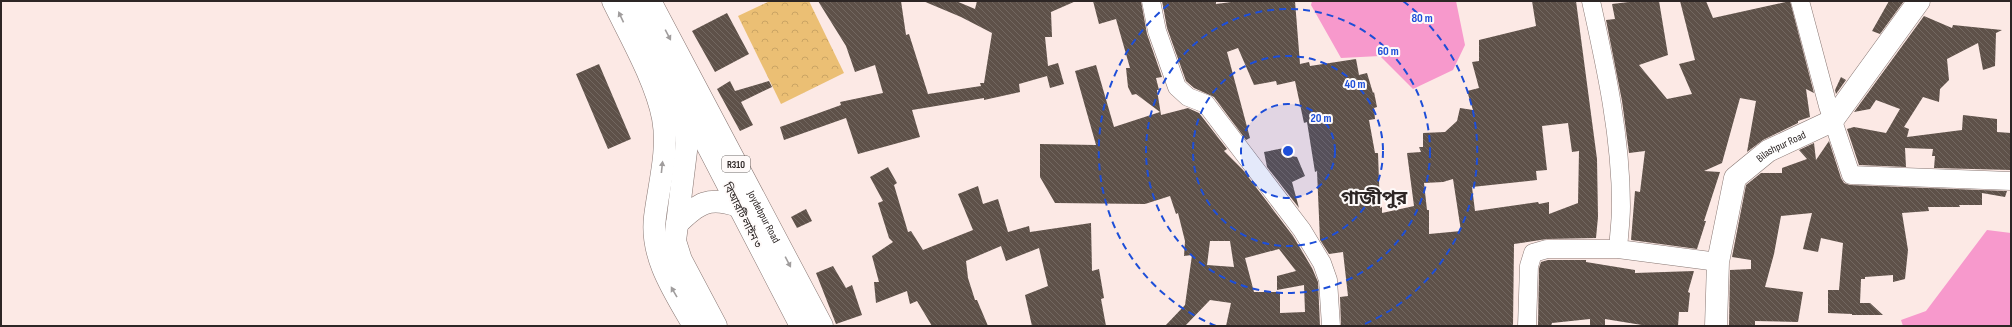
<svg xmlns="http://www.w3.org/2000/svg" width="2012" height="327" viewBox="0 0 2012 327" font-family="'Sofia Sans Condensed','Noto Sans Bengali',sans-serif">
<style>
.forest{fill:url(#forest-crowns)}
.water{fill:#f799cc}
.building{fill:url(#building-back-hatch);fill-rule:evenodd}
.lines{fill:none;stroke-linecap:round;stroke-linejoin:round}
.minor-casing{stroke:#887773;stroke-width:19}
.major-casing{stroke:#887773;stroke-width:23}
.minor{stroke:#fff;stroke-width:18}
.major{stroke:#fff;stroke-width:22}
.oneway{fill:#a09d9d}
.ring{fill:none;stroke:#1d4ed8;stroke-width:2;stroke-dasharray:7 5}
.labels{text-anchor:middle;stroke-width:4;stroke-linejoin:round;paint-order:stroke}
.shield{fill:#fefaf9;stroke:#6c6665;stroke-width:1}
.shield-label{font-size:10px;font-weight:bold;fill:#2d2625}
.street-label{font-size:11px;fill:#2d2625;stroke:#fefaf9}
.town-label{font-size:19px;font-weight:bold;fill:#2d2625;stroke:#fefaf9}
.centre{fill:#1d4ed8;stroke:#fefaf9;stroke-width:2}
.ring-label{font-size:12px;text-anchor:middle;font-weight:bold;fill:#1d4ed8;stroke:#fefaf9;stroke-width:4;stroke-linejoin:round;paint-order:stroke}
</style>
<defs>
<pattern id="forest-crowns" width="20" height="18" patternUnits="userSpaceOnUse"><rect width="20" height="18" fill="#ebbf74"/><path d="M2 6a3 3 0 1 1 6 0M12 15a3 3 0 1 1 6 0" fill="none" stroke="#caa464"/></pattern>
<pattern id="building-back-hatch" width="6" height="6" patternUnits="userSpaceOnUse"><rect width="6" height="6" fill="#5e5149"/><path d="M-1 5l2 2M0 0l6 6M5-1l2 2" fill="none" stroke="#726760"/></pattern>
</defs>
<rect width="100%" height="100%" fill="#fce9e5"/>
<path class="forest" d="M770,1H809L844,73L781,104L738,16Z"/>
<path class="water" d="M1312,1H1456L1465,45L1453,70L1413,89L1380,56L1341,58L1311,5Z
M1987,230L2011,233V326H1903L1901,320L1926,311Z"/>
<path class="building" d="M818,1H901L906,35L909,34L928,94L981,86L980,83H984L992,33L961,17L923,1H956L975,9L977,1H1076L1051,12L1052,37H1045L1048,66L1058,63L1064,84L1050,88L1047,76L1019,84L1020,92L984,100V98L912,110L920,137L858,154L846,118L784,140L780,127L841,105L840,102L883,93L875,65L855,72L846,46Z
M1093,1H1141L1147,34L1162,77L1156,78L1159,90H1157L1161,115L1188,108L1199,113L1227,149L1224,151L1243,170L1293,236L1312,268L1318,282L1320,326H1226L1231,303L1210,300L1185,326H1165L1185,305L1192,255L1184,256L1185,241L1178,213L1176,214L1170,196L1145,204L1055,203L1040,177V144L1096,145L1075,71L1096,65L1114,127L1160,112L1136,94L1132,95L1128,87L1126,68H1130L1116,19L1099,24ZM1210,241H1230L1234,267L1207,265ZM1279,249L1296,271L1277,276V290L1304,285L1305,312L1280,313V292H1254L1245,258Z
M1162,1H1216V4L1239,1H1295L1300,64L1309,62L1310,66L1356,59L1359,75L1367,73L1373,93L1374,92L1377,107L1374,108L1375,119L1369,120L1375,153H1378L1380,208L1382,207V213L1414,206L1407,153L1421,152L1419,147H1423V133L1445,132L1457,121L1460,108L1473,110L1467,91L1479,88L1472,62L1479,61V40L1536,26L1532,1H1576L1597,159L1598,217L1596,238L1547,239L1514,244L1513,325L1341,326L1340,297L1348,296L1343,252L1329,254L1320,240L1317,171L1315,172L1307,122L1304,123L1295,81L1277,85L1276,81L1254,85L1238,48L1227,52L1250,138L1246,140L1214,97L1194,88L1186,81L1167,28ZM1568,123L1572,152L1579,151L1578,203L1549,214V202L1539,204L1538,202L1475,211L1472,187L1537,180L1536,171L1547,170L1542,126ZM1453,179L1461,231L1429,234V210H1427L1424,183L1443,182Z
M1637,1H1659L1668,55L1639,65L1667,99L1692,94L1679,64L1695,60L1680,1H1706L1713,18L1790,1L1814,93L1806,89L1810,117L1798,121V123L1763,140L1747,152L1756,101L1740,98L1722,163L1704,171L1720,172L1704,221H1706L1697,249L1631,240L1635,191L1640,192L1645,151L1629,153L1622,101L1606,20L1615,19L1612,4Z
M1889,1H1904L1880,34L1872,31Z
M727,13L749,54L715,72L692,31Z
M1924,16L1952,28L1953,25L2002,30L1996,33L1995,66L1983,70L1978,43L1947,59L1949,80L1940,89L1939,102L1923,97L1904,127L1909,129L1907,137L1962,130L1963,115L1997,119V132L2011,133V170L1934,168L1935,156H1932L1933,149L1905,148L1906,167L1859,165L1847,129L1854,127L1886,133L1900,109L1876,100L1870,109L1854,112Z
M599,64L631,139L608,149L576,74Z
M1841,77L1846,80L1836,94L1835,90Z
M730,81L735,91L769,81L772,87L741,102L753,125L740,131L717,89Z
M1829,141L1841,178L1844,183L1850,185L2007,191L2005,197L1982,193V205H1959L1960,207H1928L1929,211L1902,213L1908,250L1905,279L1893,282V275L1865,277V279H1861L1860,303H1870L1883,315H1852V314L1828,313V290H1839L1843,243L1821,238L1818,252L1803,249L1812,213L1781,216L1774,254L1765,287L1803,292L1798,322L1755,321V326H1729L1730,270L1751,269V260L1732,257L1746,185L1761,173H1782V168L1807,159L1799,150L1814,143L1816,160Z
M1284,148L1285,155L1297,157L1305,176L1292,182L1299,208L1267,167L1264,152Z
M888,167L897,183L894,185L908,232L911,231L923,250L973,230L958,194L978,186L983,204L998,199L1008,232L1029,226L1030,232L1091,223L1092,271L1099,269L1104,298L1101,299L1106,326H1032L1025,295L1048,286L1039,248L1006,261L1001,246L966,261L968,278L975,300H977L988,326H932L917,301L910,304L907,291L876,303L874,282H879L872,256L893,242L889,238L878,203L883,201L870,177Z
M806,209L812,221L797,228L791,217Z
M1548,260H1586V262L1635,270V273L1694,271L1688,292L1690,293L1688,312H1679L1678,326H1648L1605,319V326H1590V319L1552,323L1551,326H1538L1539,268L1541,262Z
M833,266L846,288L852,285L862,315L836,324L816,273Z"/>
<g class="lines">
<defs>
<path id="minor" d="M1151,1L1157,31L1177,87L1188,97L1206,104L1302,230L1322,263L1328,280L1331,326
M1591,1C1606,68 1621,137 1621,206C1621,220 1619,235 1618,249
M1800,1L1828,106L1851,175L2011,181
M1527,326L1529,266L1533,253L1547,249H1618L1718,262"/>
<g id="major">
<path d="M613,1C630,36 656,81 663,118C669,151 659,184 655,217C650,257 675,293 694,326"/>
<path d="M629,1L682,107L702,135L801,326"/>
<path id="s1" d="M650,1L822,326"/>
<path d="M683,110L687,143L675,241L681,260L716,326"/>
<path d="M677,224C698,203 709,196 738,206"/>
<path id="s2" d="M1716,326L1718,262L1735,178L1768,151L1832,121L1919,1"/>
</g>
</defs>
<use href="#minor" class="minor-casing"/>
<use href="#major" class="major-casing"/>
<use href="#minor" class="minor"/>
<use href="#major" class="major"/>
</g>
<defs><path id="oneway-solid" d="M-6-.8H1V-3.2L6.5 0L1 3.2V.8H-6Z"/></defs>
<g class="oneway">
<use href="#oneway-solid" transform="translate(621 17) rotate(-115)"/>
<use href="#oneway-solid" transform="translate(668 35) rotate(62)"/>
<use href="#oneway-solid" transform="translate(662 167) rotate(-84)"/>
<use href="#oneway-solid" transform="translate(788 262) rotate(62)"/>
<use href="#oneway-solid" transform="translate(674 292) rotate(-120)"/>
</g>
<circle cx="1288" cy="151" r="47" fill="#1d4ed8" fill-opacity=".12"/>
<g class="ring">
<circle cx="1288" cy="151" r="47"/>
<circle cx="1288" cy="151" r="95"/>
<circle cx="1288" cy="151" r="142"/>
<path d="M1216 326A189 189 0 0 1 1173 1M1403 1A189 189 0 0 1 1360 326"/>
</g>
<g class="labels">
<rect class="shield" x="722" y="156" width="28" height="16" rx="3"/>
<g class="shield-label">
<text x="736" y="168">R310</text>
</g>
<g class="street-label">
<text dy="4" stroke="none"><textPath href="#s2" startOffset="206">Bilashpur Road</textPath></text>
<text transform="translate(743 215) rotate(63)" y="4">বিআরটি লাইন ৩</text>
<text dy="4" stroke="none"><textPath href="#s1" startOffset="244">Joydebpur Road</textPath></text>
</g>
<g class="town-label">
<text x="1374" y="204">গাজীপুর</text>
</g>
</g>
<circle cx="1288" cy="151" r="6" class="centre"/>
<g class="ring-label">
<text x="1422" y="22">80 m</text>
<text x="1388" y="55">60 m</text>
<text x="1355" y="88">40 m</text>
<text x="1321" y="122">20 m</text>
</g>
<rect width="2012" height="327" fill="none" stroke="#2d2625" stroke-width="4"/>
</svg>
